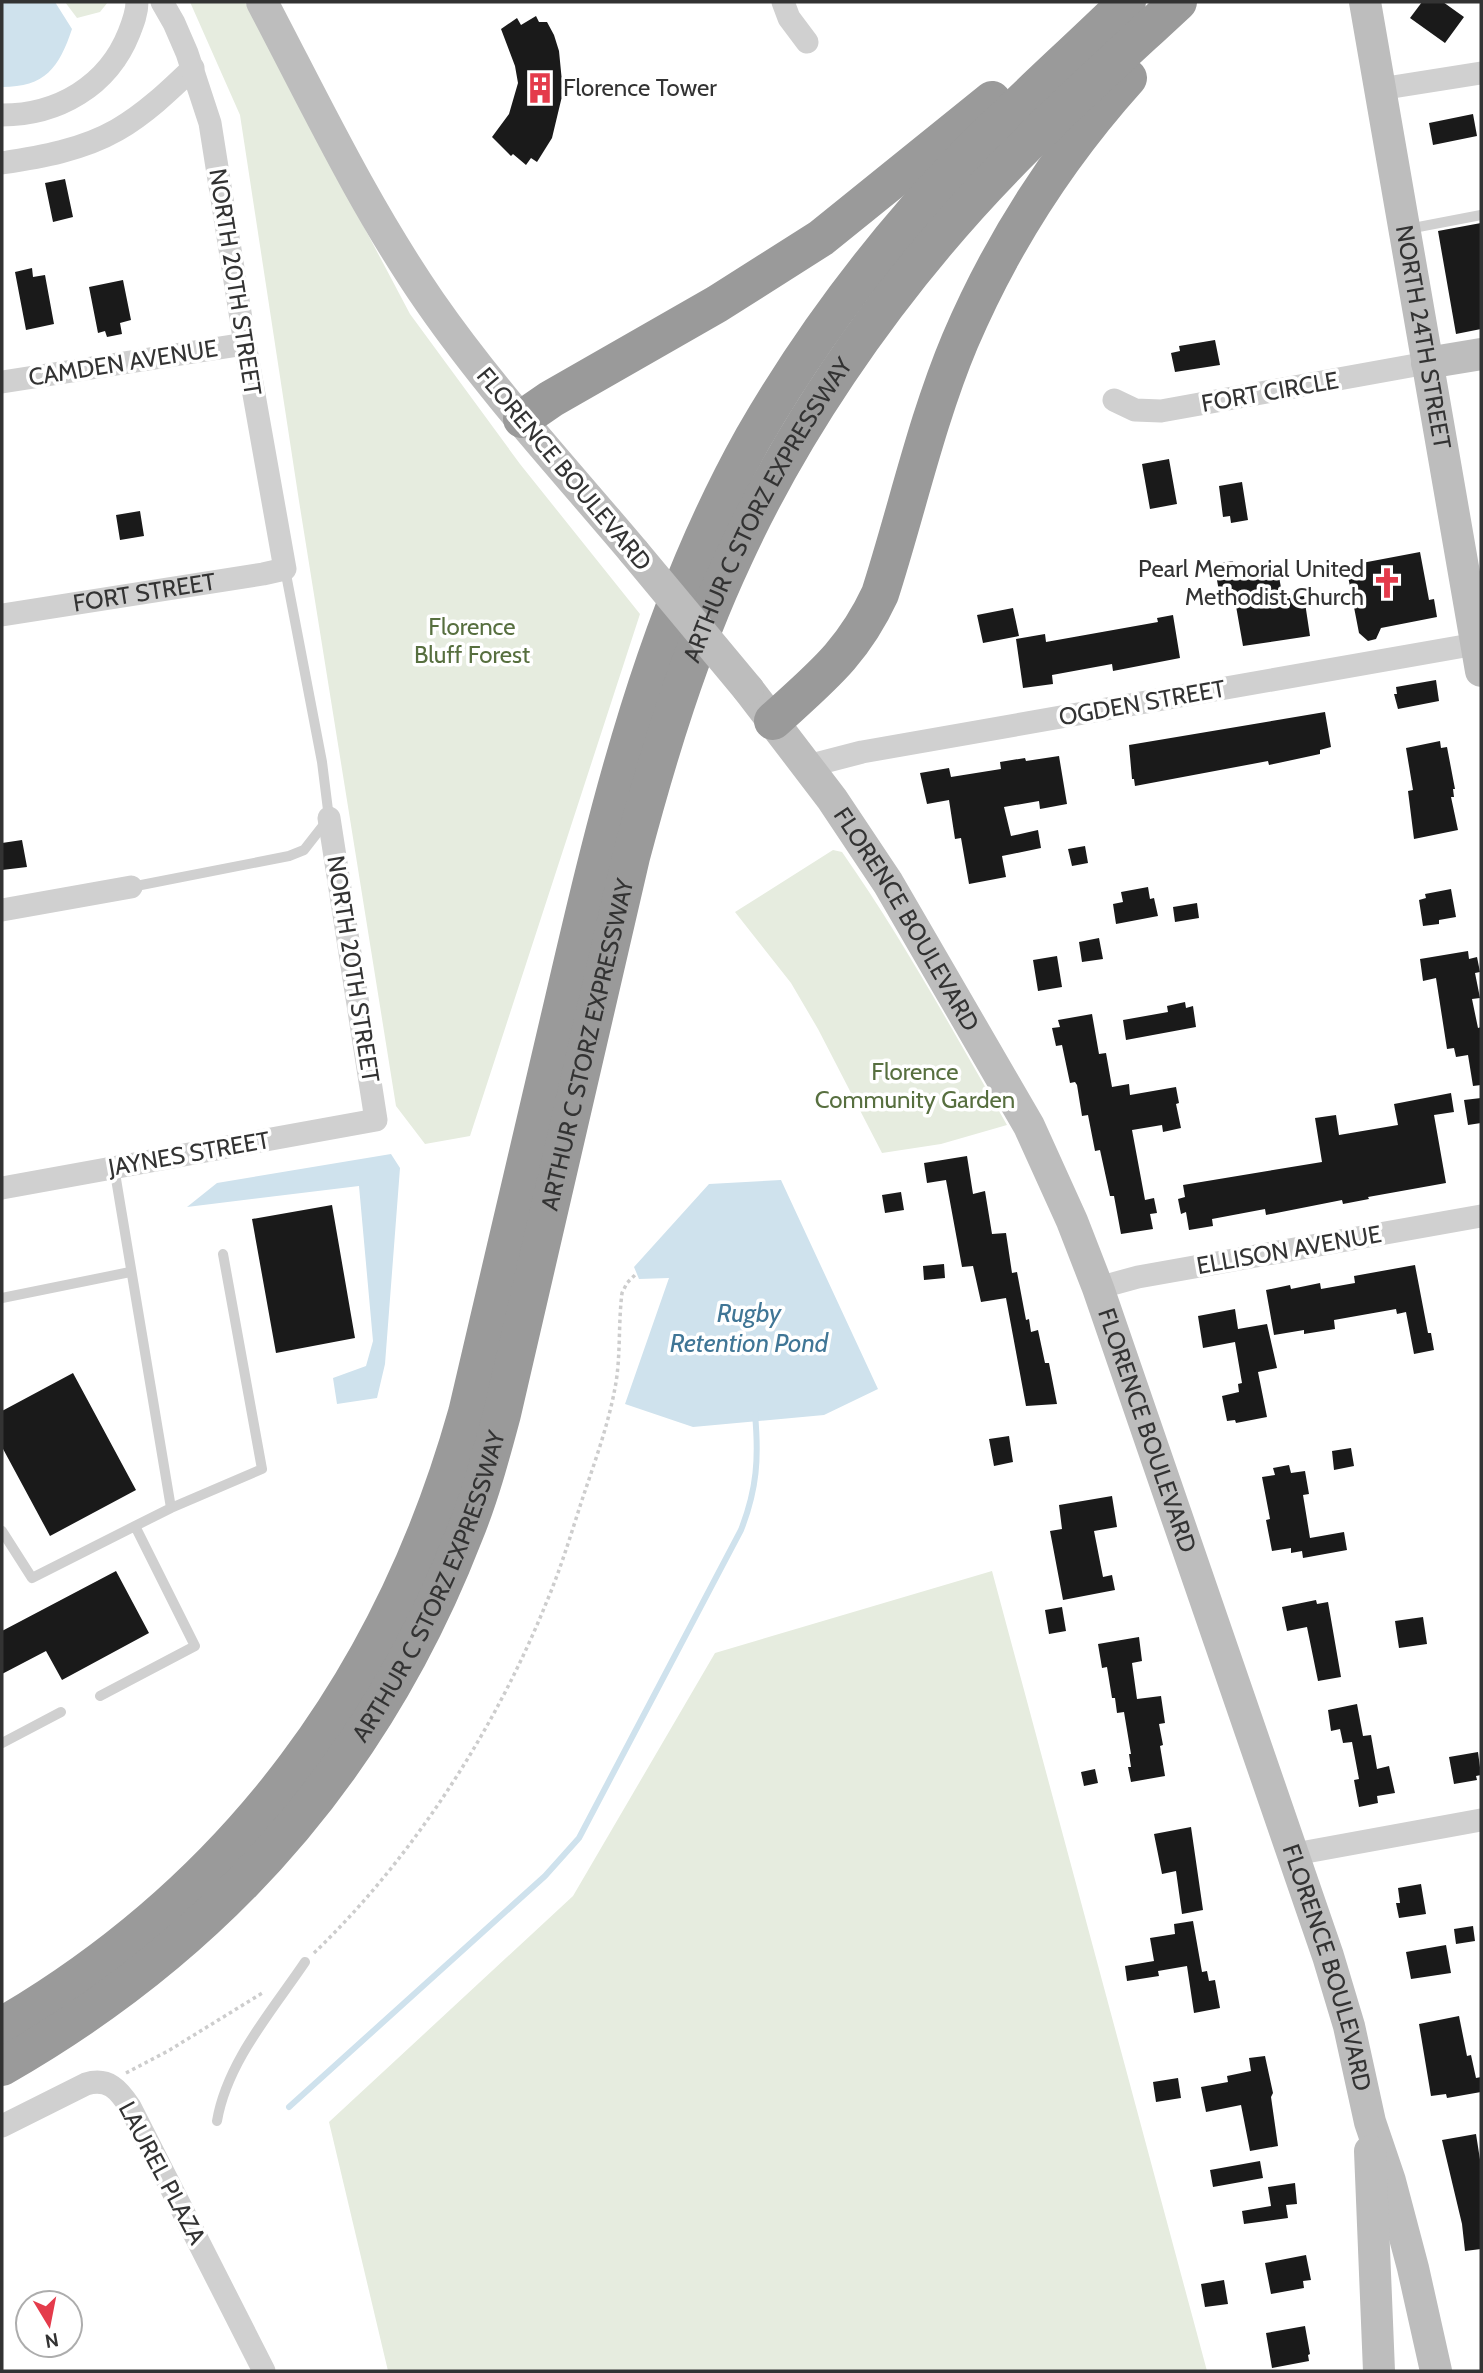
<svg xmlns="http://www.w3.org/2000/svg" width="1483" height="2373" viewBox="0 0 1483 2373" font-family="Cabin,sans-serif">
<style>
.green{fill:#e6ecdf}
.water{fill:#cfe2ed}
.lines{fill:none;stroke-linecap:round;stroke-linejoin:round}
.stream{stroke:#cfe2ed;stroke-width:6}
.building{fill:#1a1a1a}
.path{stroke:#cdcdcd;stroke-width:3.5;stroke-dasharray:3.5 3.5;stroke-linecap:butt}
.lane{stroke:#d0d0d0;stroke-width:10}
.street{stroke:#d0d0d0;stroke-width:23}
.secondary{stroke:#bdbdbd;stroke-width:32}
.highway{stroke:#9a9a9a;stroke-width:38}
.secondary-bridge{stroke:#bdbdbd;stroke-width:32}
.labels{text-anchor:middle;stroke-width:7;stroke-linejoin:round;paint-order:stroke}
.poi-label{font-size:24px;fill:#333;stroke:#fff;text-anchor:start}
.street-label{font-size:24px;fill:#333;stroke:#fff}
.park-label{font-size:24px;fill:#576f3f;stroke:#fff}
.water-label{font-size:26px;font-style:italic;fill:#407696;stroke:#fff}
</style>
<rect width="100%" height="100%" fill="#fff"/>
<path class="green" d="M65,2H108L100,12L77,18Z
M190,2H245L410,314L520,464L640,614L470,1136L425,1144L396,1106L299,501L240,115Z
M833,850L842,852C903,939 954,1033 1007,1125L941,1144L882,1153L818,1029L791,983L735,912Z
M992,1571L1207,2371H388L329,2122L573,1896L715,1653Z"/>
<path class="water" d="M2,2H55L72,29C59,68 45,87 2,87Z
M391,1154L400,1168L385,1364L377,1398L337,1404L333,1378L366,1366L373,1341L359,1186L187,1207L217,1183Z
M781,1180L878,1389L824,1415L693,1427L625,1404L669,1278L639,1279L634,1267L709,1184Z"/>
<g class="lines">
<path class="stream" d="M289,2107L545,1876L579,1838L741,1530C757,1489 759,1458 755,1414"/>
</g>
<path class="building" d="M1422,2H1443L1464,17L1445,43L1410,18Z
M536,16L539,22H547L554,35L559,51L563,92L552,138L537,162L531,158L526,165L513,154L511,156L492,137L509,114L518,83L515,66L501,29L517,18L521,25Z
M1473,114L1477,136L1433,145L1429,123Z
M65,179L73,217L53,222L45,183Z
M1481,223V329L1456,334L1438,231Z
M32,268L33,277L45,275L54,324L26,330L15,272Z
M123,280L131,320L120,323L122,334L107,337L105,331L98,333L89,287Z
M1215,340L1220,365L1175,372L1171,353L1180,351L1179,346Z
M1169,459L1177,504L1150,509L1142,464Z
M1242,482L1248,520L1231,523L1230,516L1223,517L1219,486Z
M140,511L144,536L120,540L116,515Z
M1420,552L1429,600L1434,599L1437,617L1381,628L1376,639L1368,641L1359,633L1346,566Z
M1233,561L1236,578L1278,571L1283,599L1304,596L1310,636L1243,646L1233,589L1219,591L1214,564Z
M1013,608L1019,636L983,643L977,615Z
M1173,615L1180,658L1113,671L1112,664L1052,675L1053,684L1023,688L1016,639L1045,634L1046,642L1158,622L1157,618Z
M1436,680L1439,701L1398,709L1394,694H1397L1396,687Z
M1325,712L1331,747L1320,750V754L1269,765L1268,761L1135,786L1134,779H1132L1129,745Z
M1440,741L1441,748L1447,747L1455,789H1453L1454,797H1451L1458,830L1414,839L1408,791L1413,790L1406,748Z
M1059,756L1067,804L1040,809L1039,801L1004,807L1011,836L1038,830L1041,848L1002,856L1006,877L969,884L961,838L955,839L949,800L927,804L920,773L949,768L951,777L1001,769L1000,762L1025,758L1026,761Z
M22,840L27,867L2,870V843Z
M1085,846L1088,863L1072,866L1068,849Z
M1148,887L1150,899L1154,898L1158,916L1116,924L1113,904L1123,902L1121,892Z
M1451,889L1456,917L1439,920V924L1423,926L1419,900L1426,898L1425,894Z
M1197,903L1199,918L1175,922L1173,907Z
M1099,938L1103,959L1082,962L1079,942Z
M1468,951L1469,959L1477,957L1480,972L1475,973L1480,998L1472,999L1478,1028L1481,1027V1085L1473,1086L1468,1055L1456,1057L1454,1048L1447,1049L1436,978L1423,981L1420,959Z
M1057,956L1062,987L1038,991L1033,960Z
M1185,1002L1186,1008L1193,1006L1196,1027L1126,1040L1123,1020L1168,1012L1167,1006Z
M1092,1014L1099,1054L1106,1053L1112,1087L1129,1084L1130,1095L1176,1087L1179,1103L1176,1104L1181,1128L1163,1132L1162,1125L1132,1130L1145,1200L1154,1198L1157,1213L1150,1214L1153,1229L1121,1234L1114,1196H1110L1100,1150L1095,1151L1088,1115L1082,1116L1077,1085L1075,1082L1070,1083L1062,1045L1056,1046L1052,1028L1060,1027L1058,1020Z
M1451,1093L1454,1112L1434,1115L1446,1183L1368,1197L1369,1199L1343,1204L1342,1200L1266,1215L1265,1209L1212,1219L1213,1226L1189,1230L1186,1212L1181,1214L1178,1199L1185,1197L1183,1185L1322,1162L1315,1118L1336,1115L1339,1135L1398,1125L1394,1104Z
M1481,1098V1123L1468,1125L1464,1100Z
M967,1156L973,1194L985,1191L992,1234L1006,1233L1012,1273L1017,1272L1026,1320L1029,1319L1031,1332L1038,1330L1045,1363H1049L1057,1404L1026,1406L1006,1298L981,1302L973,1266L962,1267L946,1180L927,1183L924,1163Z
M901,1192L904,1210L885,1213L882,1195Z
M332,1205L355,1338L276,1353L252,1219Z
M944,1264L945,1278L924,1280L923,1266Z
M1415,1265L1428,1333H1431L1434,1350L1414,1354L1406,1312L1397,1314L1396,1309L1334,1320L1335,1329L1304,1334V1330L1274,1335L1266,1290L1290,1285L1291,1289L1320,1283L1321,1289L1355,1283L1354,1276Z
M1235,1309L1238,1329L1267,1324L1277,1368L1258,1372L1267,1417L1236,1423L1235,1420L1227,1421L1222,1396L1239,1392L1238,1384L1242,1383L1235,1342L1203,1348L1198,1316Z
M73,1373L136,1490L50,1536L2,1447V1411Z
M1009,1436L1013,1462L994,1466L989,1439Z
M1351,1448L1354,1466L1334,1470L1332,1451Z
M1289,1465L1291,1473L1305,1471L1309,1494L1303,1495L1310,1538L1344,1532L1347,1550L1303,1558L1302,1551L1291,1553V1548L1272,1551L1266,1520L1270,1519L1262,1477L1275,1475L1273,1468Z
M1112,1496L1117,1527L1094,1531L1103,1577L1112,1575L1115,1590L1063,1600L1050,1531L1062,1529L1059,1505Z
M116,1571L149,1633L62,1680L46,1651L2,1674V1631Z
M1316,1600L1317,1604L1328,1602L1341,1677L1318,1681L1307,1627L1287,1631L1282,1607Z
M1062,1607L1066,1631L1049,1634L1045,1610Z
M1423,1617L1427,1644L1399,1648L1395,1621Z
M1139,1637L1142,1661L1132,1663L1137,1699L1161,1696L1165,1723L1159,1724L1163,1745L1160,1746L1165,1776L1131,1782L1128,1767H1131L1129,1754H1131L1124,1712L1117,1713L1115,1698H1112L1107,1667L1102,1668L1098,1644Z
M1357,1704L1363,1736L1371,1735L1377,1769L1389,1766L1395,1793L1377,1796L1378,1803L1359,1807L1354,1780L1359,1779L1352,1742L1343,1743L1340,1729L1331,1731L1328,1710Z
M1478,1752L1481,1775L1476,1776L1477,1780L1454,1784L1449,1757Z
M1095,1769L1098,1783L1084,1786L1081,1772Z
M1191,1827L1203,1910L1182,1914L1176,1871L1162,1874L1154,1834Z
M1421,1884L1426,1914L1399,1918L1396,1903H1400L1398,1888Z
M1193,1921L1202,1972L1207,1971L1209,1981L1215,1980L1220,2008L1194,2013L1187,1966L1158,1971L1159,1976L1127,1981L1125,1966L1154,1961L1150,1938L1175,1934L1174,1924Z
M1473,1926L1475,1941L1456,1944L1454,1929Z
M1446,1945L1451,1973L1411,1979L1406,1952Z
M1459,2016L1467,2056L1471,2055L1476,2078L1481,2077V2092L1447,2098L1446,2094L1431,2096L1419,2024Z
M1265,2056L1273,2093L1271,2097L1278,2146L1250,2151L1241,2105L1206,2112L1201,2087L1228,2082L1227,2076L1251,2071L1249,2058Z
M1178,2078L1181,2098L1156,2102L1153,2082Z
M1476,2134L1481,2166V2249L1465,2251L1462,2224L1442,2140Z
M1260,2161L1263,2178L1213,2187L1210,2170Z
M1295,2183L1297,2204L1286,2205L1288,2218L1244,2224L1242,2211L1271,2206L1268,2187Z
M1306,2255L1311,2280L1303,2281L1304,2288L1271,2294L1265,2263Z
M1224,2280L1228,2304L1205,2307L1201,2284Z
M1305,2326L1310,2354L1308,2355L1309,2361L1272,2368L1266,2333Z"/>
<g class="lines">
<path class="path" d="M314,1953C413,1858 496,1728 547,1601C561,1568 571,1534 582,1500C594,1464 608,1426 615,1388C621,1357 618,1325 622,1293L627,1283L636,1274
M126,2073L168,2051L264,1992"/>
<path class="lane" d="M1408,229L1481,215
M131,887L289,856L304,850L329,818L322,762L285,569
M114,1167L171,1508
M2,1298L130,1272
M135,1526L171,1508L262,1469L223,1254
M2,1531L32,1578L135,1526L195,1646L100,1696
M2,1743L61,1712
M217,2121C227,2062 272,2011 305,1962"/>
<g class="street">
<path d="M783,2L789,18L807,42"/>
<path d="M1380,89L1481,73"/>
<path d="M2,115C58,115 108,86 129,33C133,23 137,13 137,2"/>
<path d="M2,163C41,157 82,150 117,130C145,114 169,91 193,68"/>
<path d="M2,382L245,344"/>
<path d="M1114,400L1135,410L1161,411L1427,363"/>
<path id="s1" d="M2,615L263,574L285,569L245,344L210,123L187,53L174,23L162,2"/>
<path d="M808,766L862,752L1476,644"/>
<path d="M2,910L131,887"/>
<path d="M2,1188L376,1120L329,818"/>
<path d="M1098,1288L1138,1277L1481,1216"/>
<path d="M1295,1854L1481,1820"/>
<path d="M2,2126L86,2084C108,2077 119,2090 130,2107L264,2371"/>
</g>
<g class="secondary">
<path d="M262,2C315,103 365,208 430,302C491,390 565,470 634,552"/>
<path id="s2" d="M1365,2L1481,671"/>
<path d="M1427,363L1481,354"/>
<path id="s3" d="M748,689L832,799L888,883L1029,1126L1072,1221L1098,1288L1328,1956L1349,2026L1370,2122L1390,2181L1413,2268L1436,2371"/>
<path d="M1370,2151L1379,2371"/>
</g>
<g class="highway">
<path d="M522,419L551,399L717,304L821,238L992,100"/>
<path d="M773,721C820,678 852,654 880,594C907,510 926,422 960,341C1001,245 1058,156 1128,78"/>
<path d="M2,2026C240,1887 393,1676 467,1413C500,1275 532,1137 564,999C609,805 655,613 753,438C799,358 855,280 916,210C981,136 1057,70 1127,2"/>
<path id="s4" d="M2,2067C217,1944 374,1767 464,1535C480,1496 491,1455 502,1414L631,857C658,755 689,653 734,557C791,432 877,307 969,205C1034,133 1107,68 1178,2"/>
</g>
<path class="secondary-bridge" d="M634,552L748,689"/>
</g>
<defs>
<symbol id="building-bare" viewBox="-9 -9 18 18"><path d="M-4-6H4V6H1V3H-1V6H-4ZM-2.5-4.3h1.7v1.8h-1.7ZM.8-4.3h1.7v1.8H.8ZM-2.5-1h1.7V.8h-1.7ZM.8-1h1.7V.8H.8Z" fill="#e43b4b" stroke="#fff" stroke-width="2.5" paint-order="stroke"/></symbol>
<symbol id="church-bare" viewBox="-9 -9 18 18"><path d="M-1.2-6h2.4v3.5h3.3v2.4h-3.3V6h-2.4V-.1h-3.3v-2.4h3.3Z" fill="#e43b4b" stroke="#fff" stroke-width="2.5" paint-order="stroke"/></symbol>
</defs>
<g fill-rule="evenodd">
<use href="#building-bare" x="518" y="66" width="44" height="44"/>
<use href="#church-bare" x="1365" y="561" width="44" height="44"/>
</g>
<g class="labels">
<g class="poi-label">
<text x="563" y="96">Florence Tower</text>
<text x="1364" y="577" text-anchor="end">Pearl Memorial United<tspan x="1364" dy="28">Methodist Church</tspan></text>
</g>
<g class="street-label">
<text transform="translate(235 282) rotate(81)" y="8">NORTH 20TH STREET</text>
<text dy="8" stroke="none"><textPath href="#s2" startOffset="340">NORTH 24TH STREET</textPath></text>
<text transform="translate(123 363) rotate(-9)" y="8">CAMDEN AVENUE</text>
<text transform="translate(1270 392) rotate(-10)" y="8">FORT CIRCLE</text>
<text transform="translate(564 469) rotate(50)" y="8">FLORENCE BOULEVARD</text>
<text dy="8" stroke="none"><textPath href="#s4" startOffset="1792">ARTHUR C STORZ EXPRESSWAY</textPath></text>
<text dy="8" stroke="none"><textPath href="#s1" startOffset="144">FORT STREET</textPath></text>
<text transform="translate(1142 703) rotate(-10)" y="8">OGDEN STREET</text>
<text dy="8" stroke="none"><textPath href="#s3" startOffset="280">FLORENCE BOULEVARD</textPath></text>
<text transform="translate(353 969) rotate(81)" y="8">NORTH 20TH STREET</text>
<text dy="8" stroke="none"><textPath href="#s4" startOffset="1225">ARTHUR C STORZ EXPRESSWAY</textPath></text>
<text transform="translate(189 1154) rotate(-10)" y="8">JAYNES STREET</text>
<text transform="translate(1289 1250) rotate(-10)" y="8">ELLISON AVENUE</text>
<text dy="8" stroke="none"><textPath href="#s3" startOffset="847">FLORENCE BOULEVARD</textPath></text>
<text dy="8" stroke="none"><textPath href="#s4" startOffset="658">ARTHUR C STORZ EXPRESSWAY</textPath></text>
<text dy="8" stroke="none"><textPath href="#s3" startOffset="1414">FLORENCE BOULEVARD</textPath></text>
<text transform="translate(162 2173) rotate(62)" y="8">LAUREL PLAZA</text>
</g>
<g class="park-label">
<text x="472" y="635">Florence<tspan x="472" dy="28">Bluff Forest</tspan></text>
<text x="915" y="1080">Florence<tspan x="915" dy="28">Community Garden</tspan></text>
</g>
<g class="water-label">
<text x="749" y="1322">Rugby<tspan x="749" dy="30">Retention Pond</tspan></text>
</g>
</g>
<rect width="1483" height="2373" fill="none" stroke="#333333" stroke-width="7"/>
<g transform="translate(49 2324) rotate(170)"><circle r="33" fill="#ffffff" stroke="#adadad" stroke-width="2"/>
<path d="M0-5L12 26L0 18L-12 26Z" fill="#e43b4b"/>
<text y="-10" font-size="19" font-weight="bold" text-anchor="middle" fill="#333333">N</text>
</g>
</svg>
